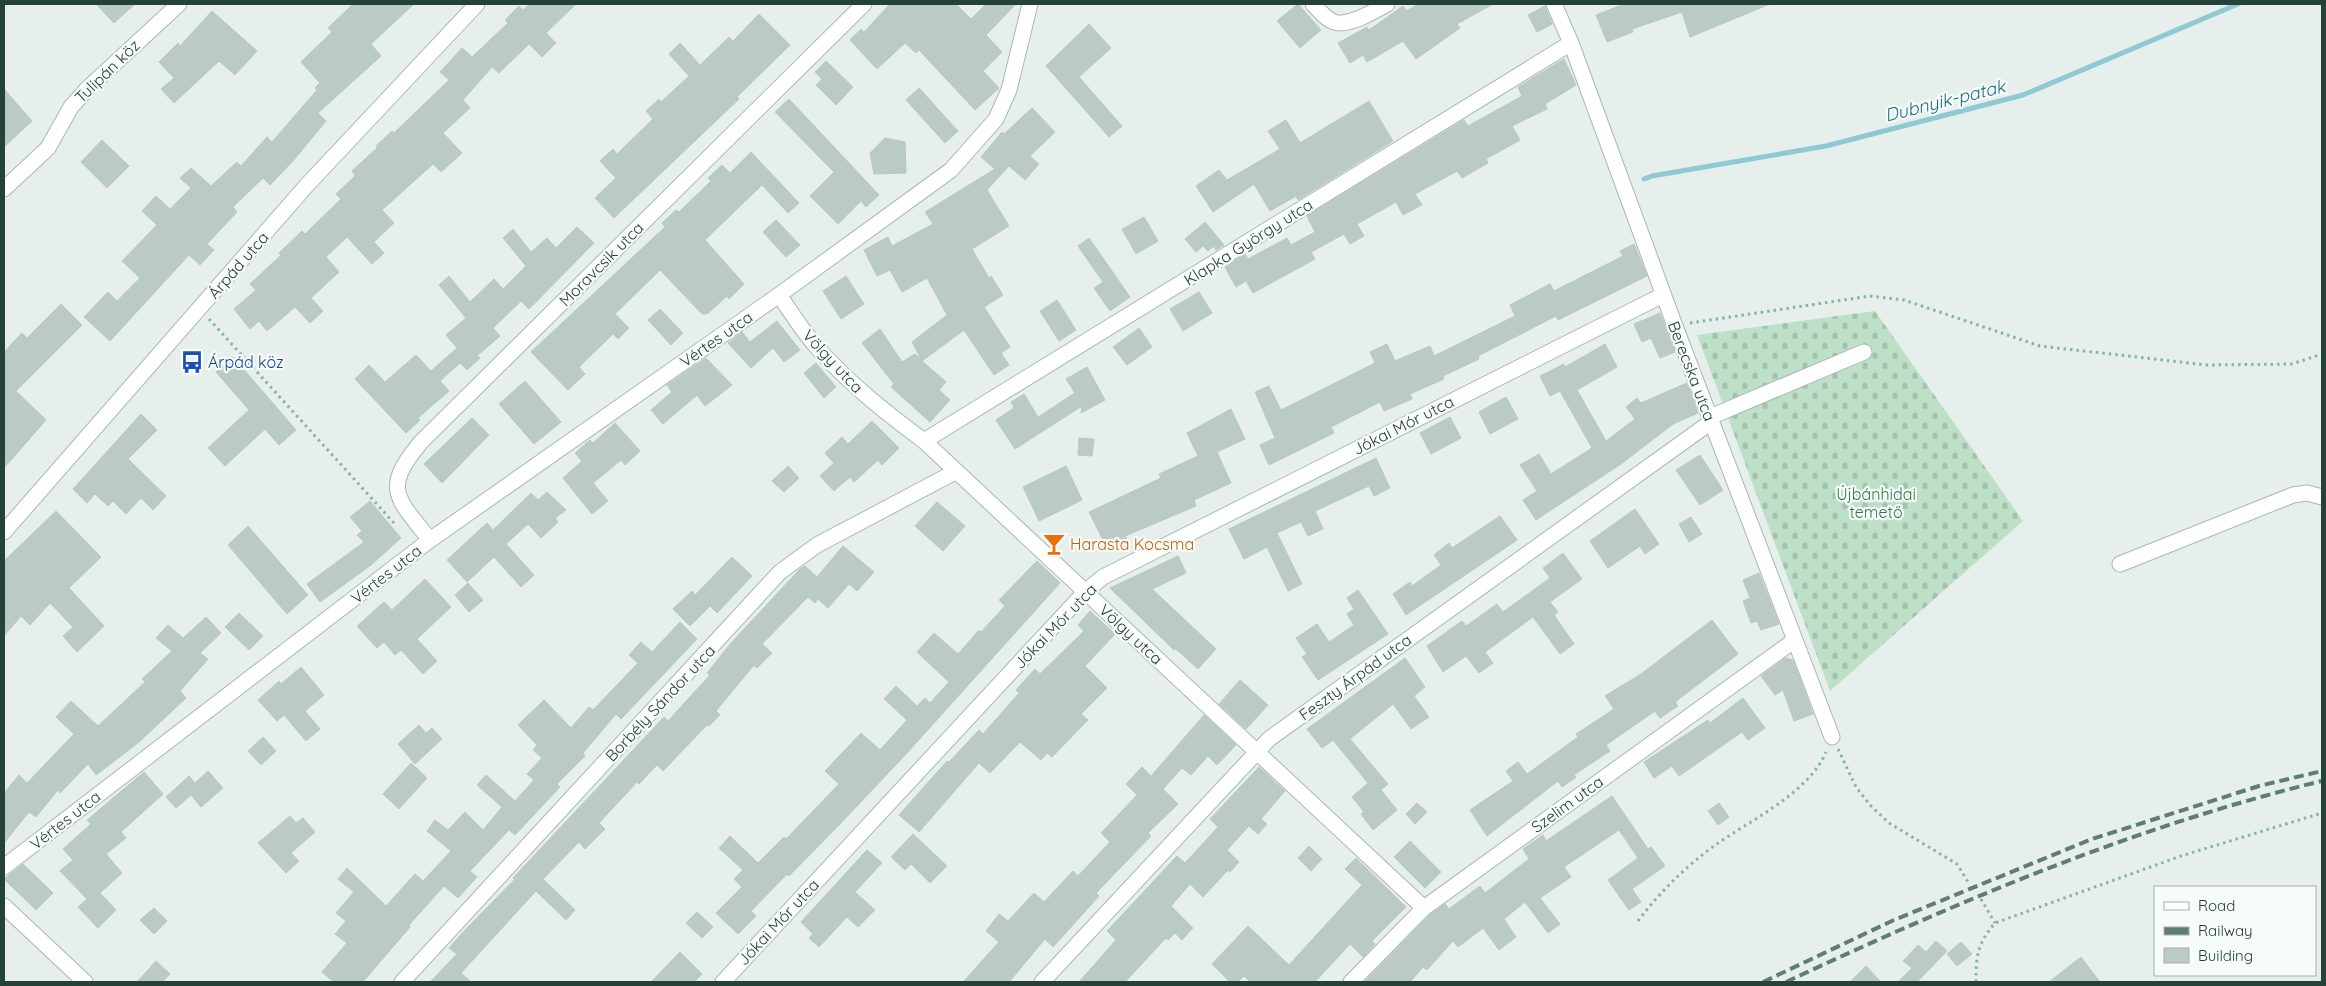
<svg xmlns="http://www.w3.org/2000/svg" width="2326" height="986" viewBox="0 0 2326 986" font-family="Quicksand,sans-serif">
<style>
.cemetery{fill:url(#cemetery-stones)}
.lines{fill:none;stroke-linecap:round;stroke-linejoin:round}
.stream{stroke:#8ec9d4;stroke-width:5}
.building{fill:#bbcac4;stroke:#b8c9c2}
.minor-casing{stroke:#a8b8b2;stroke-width:17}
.path{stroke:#86b3a5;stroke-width:3;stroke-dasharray:2.5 4;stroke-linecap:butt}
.minor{stroke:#fff;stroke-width:15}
.rail{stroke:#5f7d75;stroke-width:4;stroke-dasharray:10 5;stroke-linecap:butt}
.labels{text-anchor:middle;stroke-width:4.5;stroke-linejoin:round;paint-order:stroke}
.street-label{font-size:16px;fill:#24423a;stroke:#f7fbf9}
.transit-label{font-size:16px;fill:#164399;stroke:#f7fbf9;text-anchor:start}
.park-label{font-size:16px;fill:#2d7a4b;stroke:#f7fbf9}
.food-label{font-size:16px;fill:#c56008;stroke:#f7fbf9;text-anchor:start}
.water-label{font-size:18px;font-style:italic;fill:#1c6f80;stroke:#f7fbf9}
</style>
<defs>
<pattern id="cemetery-stones" width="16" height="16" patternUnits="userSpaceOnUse" patternTransform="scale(1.25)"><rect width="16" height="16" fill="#bfe0c8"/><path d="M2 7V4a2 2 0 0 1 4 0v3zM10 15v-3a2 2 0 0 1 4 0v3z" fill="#a4c1ad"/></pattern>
</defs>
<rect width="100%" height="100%" fill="#e6efeb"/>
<path class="cemetery" d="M1875,311L2023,521L1830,691L1697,335Z"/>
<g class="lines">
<path class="stream" d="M1644,179L1652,176L1826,146L2023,95L2238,4"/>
</g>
<path class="building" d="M96,4H135L114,23Z
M353,4H414L371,44L381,56L318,113L326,121L293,161L270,185L263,178L233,207L237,212L207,244L214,250L200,265L189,255L110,341L84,317L108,292L117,301L140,278L122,261L157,225L142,211L156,196L170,209L191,188L180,178L191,168L211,186L237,162L241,166L267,137L272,142L317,90L315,88L320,83L301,62L332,32L328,28Z
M530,4H576L546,33L556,43L542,57L529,44L499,73L492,67L463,100L470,108L443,133L462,153L441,172L433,164L382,210L394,223L374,242L384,253L372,264L347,237L326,257L339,272L311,298L323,311L310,323L295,307L267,331L259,321L250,329L234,309L256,290L250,284L281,255L279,253L302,231L305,234L341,199L336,194L355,176L352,171L377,148L376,146L392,131L394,133L449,80L440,72L462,48L472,57L508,23L505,20L519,6L523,10Z
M890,4H956L971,19L986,4H1016L986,35L1002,52L983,71L999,88L975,110L919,50L916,53L905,43L877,69L850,40L861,29L864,32Z
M1298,4L1321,30L1300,48L1277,21Z
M1418,4H1493L1457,24L1460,28L1416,59L1403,41L1367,62L1363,55L1350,63L1338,43L1367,27L1369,30L1403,6L1407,11Z
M1624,4H1770L1690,37L1682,12L1632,29L1633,32L1607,42L1596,15Z
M1545,6L1552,24L1537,32L1528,15Z
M212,11L257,51L235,75L219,61L174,103L161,89L174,78L159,62L178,43L180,46Z
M759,14L790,45L737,97L739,99L614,218L595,198L616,178L600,161L613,149L617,154L653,119L646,111L659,99L661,102L689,76L669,54L680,43L700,65L729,37L733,41Z
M1089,24L1111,48L1079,77L1122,126L1109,137L1046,66Z
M1564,59L1576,85L1545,104L1547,109L1512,126L1520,140L1486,159L1488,163L1462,178L1457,171L1415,194L1422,205L1403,215L1396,202L1357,224L1364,236L1350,244L1344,234L1311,252L1315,259L1253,293L1246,281L1236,287L1225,267L1245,254L1248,259L1287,238L1291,245L1315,232L1307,216L1464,120L1468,126L1522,96L1518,87Z
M826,61L853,87L836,105L816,85L822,79L815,72Z
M919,88L958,131L945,143L906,100Z
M4,89L32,121L4,147Z
M789,99L879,195L866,207L861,201L838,224L810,196L834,172L775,112Z
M1369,101L1393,141L1298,200L1296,196L1270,211L1254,184L1213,212L1196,186L1219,170L1227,180L1280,149L1268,131L1286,120L1300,143Z
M1032,108L1055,132L1030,156L1039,164L1025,180L1009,166L987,190L1009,226L972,249L989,278L991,276L1003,295L984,307L1010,347L1001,353L1009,365L994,375L964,330L922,361L946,382L939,390L950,400L930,422L891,387L894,384L862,343L880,329L902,362L915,354L921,359L912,342L947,315L927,278L902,292L890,270L877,276L864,250L888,237L892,246L933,224L925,212L995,169L981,157L1002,132L1004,134Z
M885,138L905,142L906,173L874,174L870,153Z
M102,140L129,166L107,188L81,162Z
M751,152L799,203L788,213L762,185L705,240L744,284L729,299L727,296L707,314H702L660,270L615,314L629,328L618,339L613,334L579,367L585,374L568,390L531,352L665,227L662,223L676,210L679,212L711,181L708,178L722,165L730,173Z
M1144,217L1158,241L1136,254L1122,229Z
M776,220L800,245L786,257L763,232Z
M1205,222L1224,245L1216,250L1214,246L1208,251L1203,246L1196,252L1185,239Z
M577,227L594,243L529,309L521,301L493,328L500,336L477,356L480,358L467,370L460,363L440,381L449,391L418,418L420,420L406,433L355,379L369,365L385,382L416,355L431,371L457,348L446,335L466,318L439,285L449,276L470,302L494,279L503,289L526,266L503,238L513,229L531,252L547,238L556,248Z
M1089,238L1130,297L1110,311L1094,288L1103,282L1078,246Z
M1634,244L1647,276L1558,320L1556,316L1478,356L1479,359L1443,376L1444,379L1410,394L1412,399L1384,411L1380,402L1331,427L1334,433L1269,465L1260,445L1275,438L1255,392L1269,386L1281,410L1375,363L1370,352L1387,344L1395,361L1430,346L1434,356L1515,316L1510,305L1550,284L1554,291L1623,256L1620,251Z
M846,276L864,304L841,319L823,291Z
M1199,292L1212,313L1183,331L1170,309Z
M1057,300L1076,330L1059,341L1040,311Z
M61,304L82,325L16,391L46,420L4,468V352L22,333L27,338Z
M660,309L683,333L671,345L648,320Z
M1660,313L1675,352L1660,358L1651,338L1642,342L1634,324Z
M777,321L800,350L784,362L773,348L751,368L728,343L742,332L750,342Z
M1139,328L1152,347L1127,365L1113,347Z
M1605,344L1617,367L1577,390L1606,441L1635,419L1626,407L1637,398L1641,403L1687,383L1698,413L1673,424L1621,464L1536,520L1523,500L1537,491L1520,465L1539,454L1551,474L1592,448L1560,391L1550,396L1540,376L1564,364L1565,367Z
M233,357L296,430L279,445L265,429L225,466L208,448L249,410L216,372Z
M706,358L732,385L705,406L697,395L663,424L651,410L672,392L667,385Z
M816,363L836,387L824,398L804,373Z
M1087,367L1105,400L1081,413L1082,406L1015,449L996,420L1014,408L1011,402L1024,394L1038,417L1075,393L1066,379Z
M525,381L561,422L534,444L499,404Z
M1506,397L1518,419L1490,434L1479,412Z
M1231,409L1245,439L1217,452L1231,483L1194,500L1196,506L1125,536L1127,540L1108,550L1089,512L1161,478L1159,474L1198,456L1187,433Z
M141,414L157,430L128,459L166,496L153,510L141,498L126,514L113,501L108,506L95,494L87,503L73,489Z
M1450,417L1461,438L1431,454L1420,433Z
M472,418L489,435L442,483L424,464Z
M872,421L899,448L882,465L878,460L854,482L850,477L834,491L820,476L834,463L825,453L842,437L848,444Z
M615,423L640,451L625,465L621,460L593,483L608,501L592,514L563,478L582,461L575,453L590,440L593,443Z
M1079,438L1094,439L1092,456L1078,455Z
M1700,455L1723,490L1700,505L1676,470Z
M1376,458L1390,488L1374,496L1369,486L1315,511L1323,529L1308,536L1301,522L1277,533L1302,584L1288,591L1267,547L1244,559L1229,529Z
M788,466L799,478L784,492L772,481Z
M1066,466L1082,500L1039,521L1023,487Z
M547,492L566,510L555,518L558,522L541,538L528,524L506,544L534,575L521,587L494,557L467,582L447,560L487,523L493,530L531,493L538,500Z
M370,501L401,538L371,565L320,602L307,584L364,542L357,535L362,531L350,517Z
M937,502L965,526L943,551L915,526Z
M1635,509L1659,544L1645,554L1640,546L1608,568L1590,541Z
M56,511L101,557L69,588L104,626L77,652L63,636L73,627L50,603L30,625L21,616L4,636V561Z
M1500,516L1517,540L1406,615L1393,594L1410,582L1412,586L1441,565L1434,555L1449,543L1452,548Z
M1691,517L1702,534L1689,542L1679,524Z
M248,526L308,595L287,614L228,545Z
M843,546L874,572L857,591L849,584L828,608L818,599L815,603L808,597L762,644L772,653L757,668L754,665L716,711L720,715L709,726L707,725L663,771L657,765L639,784L637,782L599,823L605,829L585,849L579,842L543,879L575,910L566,920L536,891L461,973L471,982H430L457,954L449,948L467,928L515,879L513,878L664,717L668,721L710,675L707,673L731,643L800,569L805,566L817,577Z
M1563,553L1582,579L1550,602L1558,612L1554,615L1574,644L1560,654L1533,617L1485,652L1493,663L1479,673L1466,656L1443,672L1427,646L1462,621L1466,626L1497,604L1503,612L1550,578L1543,568Z
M1178,556L1186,573L1152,589L1216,649L1198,669L1176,649L1174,650L1110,588Z
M732,557L752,576L717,613L710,606L690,626L673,609L692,591L695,595Z
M1037,561L1060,583L908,752L840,824L789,876L787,874L751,911L756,916L738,934L716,913L742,887L734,879L743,870L719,848L730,836L758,863L784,837L786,839L839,784L825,771L861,733L880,750L907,720L884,699L896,686L917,706L925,698L930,703L949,682L917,652L934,633L958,654L979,630L981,632L1005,606L999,600Z
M1759,573L1779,624L1761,630L1757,621L1751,623L1743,601L1750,598L1743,580Z
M425,579L451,607L417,639L437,661L423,674L401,650L395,655L384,642L377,648L357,626L384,602L392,610Z
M468,583L483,600L469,612L455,595Z
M1358,590L1388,634L1318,680L1302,657L1307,654L1296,638L1317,624L1329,642L1354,625L1347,614L1354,609L1347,598Z
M1090,611L1115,634L1085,666L1107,688L1081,714L1088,720L1052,757L1047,753L1041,760L1020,742L990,773L979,763L919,832L899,815L947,761L949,762L979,730L983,734L1019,693L1016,690L1035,669L1040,674L1084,631L1078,625Z
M239,613L263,636L249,650L225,627Z
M206,617L221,633L200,653L208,659L180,691L186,698L138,743L96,775L88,764L60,793L58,790L36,817L29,812L4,843V793L19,775L27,783L74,734L56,717L71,701L98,726L145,682L142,679L172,651L156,638L168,625L183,638Z
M1712,620L1738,654L1675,702L1678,706L1660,718L1655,711L1606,745L1610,751L1574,775L1576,777L1562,787L1558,781L1487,836L1470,810L1513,781L1506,771L1518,762L1527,774L1578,737L1576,734L1614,709L1605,696L1641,674Z
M680,622L697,639L621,719L616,714L583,753L585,756L557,784L560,787L515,835L509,830L470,871L477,877L458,898L444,886L409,925L410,927L363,982H334L322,972L347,943L335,934L346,921L336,913L354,892L338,879L347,868L386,906L415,874L423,881L451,851L427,831L435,820L448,830L465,812L483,830L502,807L477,785L486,775L515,801L534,780L527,774L542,758L533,750L537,745L518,725L544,700L571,728L589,707L593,710L638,663L629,655L641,642L652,652Z
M1405,658L1425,687L1414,696L1429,717L1411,729L1393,704L1350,739L1388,784L1381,790L1397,810L1373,830L1361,814L1364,812L1352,797L1368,783L1333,740L1322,748L1307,729Z
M1786,658L1793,660L1813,714L1794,721L1783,690L1775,695L1761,676Z
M301,667L324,695L305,711L320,729L306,741L284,715L277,721L258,700L279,681L281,684Z
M1240,680L1268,705L1246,729L1219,704Z
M1743,698L1765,728L1748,740L1742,732L1679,776L1672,766L1654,778L1644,762L1708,720L1710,723Z
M1204,715L1236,745L1217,765L1208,756L1191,775L1182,768L1163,789L1178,804L1148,833L1151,836L1096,893L1099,896L1053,947L1045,939L1009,982H963L999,942L986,931L999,914L1008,921L1034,893L1044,902L1073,871L1078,876L1110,842L1101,833L1137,795L1126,784L1142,767L1151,776Z
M419,725L426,733L432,728L442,739L415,764L398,744Z
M263,737L276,751L261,765L248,751Z
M411,763L427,778L399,809L383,794Z
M1259,767L1285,791L1261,819L1267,824L1258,834L1249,826L1227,850L1239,862L1230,872L1228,870L1203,897L1190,884L1171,906L1193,928L1182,940L1175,933L1168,940L1166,938L1125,982H1079L1116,940L1107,931L1177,856L1185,863L1218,827L1210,819Z
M208,771L223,788L201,807L191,795L176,808L166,797L189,776L195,783Z
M144,772L163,794L121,832L126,838L106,854L122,873L100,893L116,910L98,928L78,907L87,899L60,871L73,860L63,849L91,824L87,820Z
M1612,796L1648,849L1651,847L1665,866L1632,889L1641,902L1629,910L1608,880L1638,858L1619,830L1564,867L1571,877L1540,898L1560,924L1548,933L1525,902L1504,919L1516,937L1499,950L1483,928L1458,947L1453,941L1427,970L1423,967L1410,982H1364L1430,915L1445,904L1449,909L1480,886L1485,893L1529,859L1523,849L1543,835L1546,841Z
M1417,803L1427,812L1415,824L1406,814Z
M1719,803L1729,817L1718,825L1708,811Z
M290,816L296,823L303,818L315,832L291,853L299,861L286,873L258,843Z
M913,834L947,866L930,883L911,864L905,870L891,857Z
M1410,841L1441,872L1425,888L1394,857Z
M1309,846L1322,859L1311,871L1298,858Z
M867,850L882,863L855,892L875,910L858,927L847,917L819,947L809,938L813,934L801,922Z
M1356,858L1406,907L1372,941L1375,944L1363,957L1350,944L1315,982H1251L1244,976L1238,982H1230L1212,964L1248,926L1289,965L1362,885L1345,869Z
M23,864L53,893L36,910L4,879Z
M154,908L167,921L154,934L140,920Z
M697,912L713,927L702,938L686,923Z
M1936,941L1947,951L1917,982H1898L1912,968L1903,961L1918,945L1926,952Z
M1961,942L1972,954L1957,966L1947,954Z
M680,952L702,974L694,982H651Z
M2081,957L2100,982H2049Z
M156,961L170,974L162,982H137Z
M1866,966L1881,982H1850Z"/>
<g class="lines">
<defs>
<path id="minor" d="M1313,4C1319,10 1325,19 1334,22C1348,27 1375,11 1387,4
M1554,4L1571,43L1675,326L1832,737
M4,189L48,148L71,107L87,89L179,4
M779,295C791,312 802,330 815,345C847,382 885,412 924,441L1424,908
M1710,417L1864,352
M924,441L1571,43
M4,532L307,185L477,4
M430,540C396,497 382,489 421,442L864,4
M2120,564L2293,495L2307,493L2322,497
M4,867L430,540L779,295L951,170L996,119L1009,90L1030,4
M4,906L85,982
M402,982L780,572L817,545L955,472
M723,982L1085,592L1103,577L1663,295
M1042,982L1269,739L1711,422
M1351,982L1424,908L1795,640"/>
</defs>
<use href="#minor" class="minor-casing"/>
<path class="path" d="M209,319L394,523
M1690,323L1870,296L1904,300L2040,346L2207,365L2292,364L2322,354
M1838,749L1856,787L1870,805L1889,823L1957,864L1968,882
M1981,899L1995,923
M1638,921C1660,892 1684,868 1714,846C1750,820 1808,794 1826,752
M1976,982C1976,956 1977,944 1995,923L2181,856L2322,813"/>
<use href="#minor" class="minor"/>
<path class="rail" d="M1763,982L1894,920L2092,839L2259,786L2322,771
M1786,982C1959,901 2136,826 2322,781"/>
</g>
<defs>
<symbol id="bus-bare" viewBox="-9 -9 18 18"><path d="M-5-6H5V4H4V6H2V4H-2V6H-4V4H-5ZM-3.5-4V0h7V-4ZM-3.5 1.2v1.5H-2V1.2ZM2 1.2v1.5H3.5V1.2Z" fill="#1a4fb4" stroke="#f7fbf9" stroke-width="2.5" paint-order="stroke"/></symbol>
<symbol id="bar-bare" viewBox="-9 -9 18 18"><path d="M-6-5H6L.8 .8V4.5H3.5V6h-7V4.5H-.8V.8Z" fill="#e8710a" stroke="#f7fbf9" stroke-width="2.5" paint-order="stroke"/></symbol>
</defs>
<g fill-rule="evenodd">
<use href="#bus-bare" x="176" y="346" width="32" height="32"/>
<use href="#bar-bare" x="1038" y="528" width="32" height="32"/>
</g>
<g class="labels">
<g class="street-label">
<text transform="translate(107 71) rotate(-44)" y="6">Tulipán köz</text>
<text transform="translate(1248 242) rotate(-32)" y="6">Klapka György utca</text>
<text transform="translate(601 264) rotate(-45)" y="6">Moravcsik utca</text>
<text transform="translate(238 265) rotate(-49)" y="6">Árpád utca</text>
<text transform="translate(716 339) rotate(-35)" y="6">Vértes utca</text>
<text transform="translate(833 361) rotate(47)" y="6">Völgy utca</text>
<text transform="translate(1692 371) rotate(69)" y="6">Berecska utca</text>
<text transform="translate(1403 425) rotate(-27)" y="6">Jókai Mór utca</text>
<text transform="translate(386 574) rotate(-38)" y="6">Vértes utca</text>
<text transform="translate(1055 626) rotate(-46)" y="6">Jókai Mór utca</text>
<text transform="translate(1131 634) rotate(43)" y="6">Völgy utca</text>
<text transform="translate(1355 677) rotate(-36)" y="6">Feszty Árpád utca</text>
<text transform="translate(660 703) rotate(-47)" y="6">Borbély Sándor utca</text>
<text transform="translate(1567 804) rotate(-36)" y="6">Szelim utca</text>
<text transform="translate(65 820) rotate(-38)" y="6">Vértes utca</text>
<text transform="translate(778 922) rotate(-47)" y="6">Jókai Mór utca</text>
</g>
<g class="transit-label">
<text x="208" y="368">Árpád köz</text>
</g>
<g class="park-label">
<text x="1876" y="500">Újbánhidai<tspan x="1876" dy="18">temető</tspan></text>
</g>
<g class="food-label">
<text x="1070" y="550">Harasta Kocsma</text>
</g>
<g class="water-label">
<text transform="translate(1945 101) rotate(-14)" y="6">Dubnyik-patak</text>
</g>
</g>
<rect width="2326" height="986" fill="none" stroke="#24423a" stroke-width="10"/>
<rect x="2154" y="886" width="162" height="90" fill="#f7fbf9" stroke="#a3b1ad"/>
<rect x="2164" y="902" width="25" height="8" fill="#ffffff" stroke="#a3b1ad"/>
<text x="2198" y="911" font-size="15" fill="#24423a">Road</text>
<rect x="2164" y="927" width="25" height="8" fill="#5f7d75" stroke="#a3b1ad"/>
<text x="2198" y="936" font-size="15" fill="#24423a">Railway</text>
<rect x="2164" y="948" width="25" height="15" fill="#bbcac4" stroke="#a3b1ad"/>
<text x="2198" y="961" font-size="15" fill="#24423a">Building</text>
</svg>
